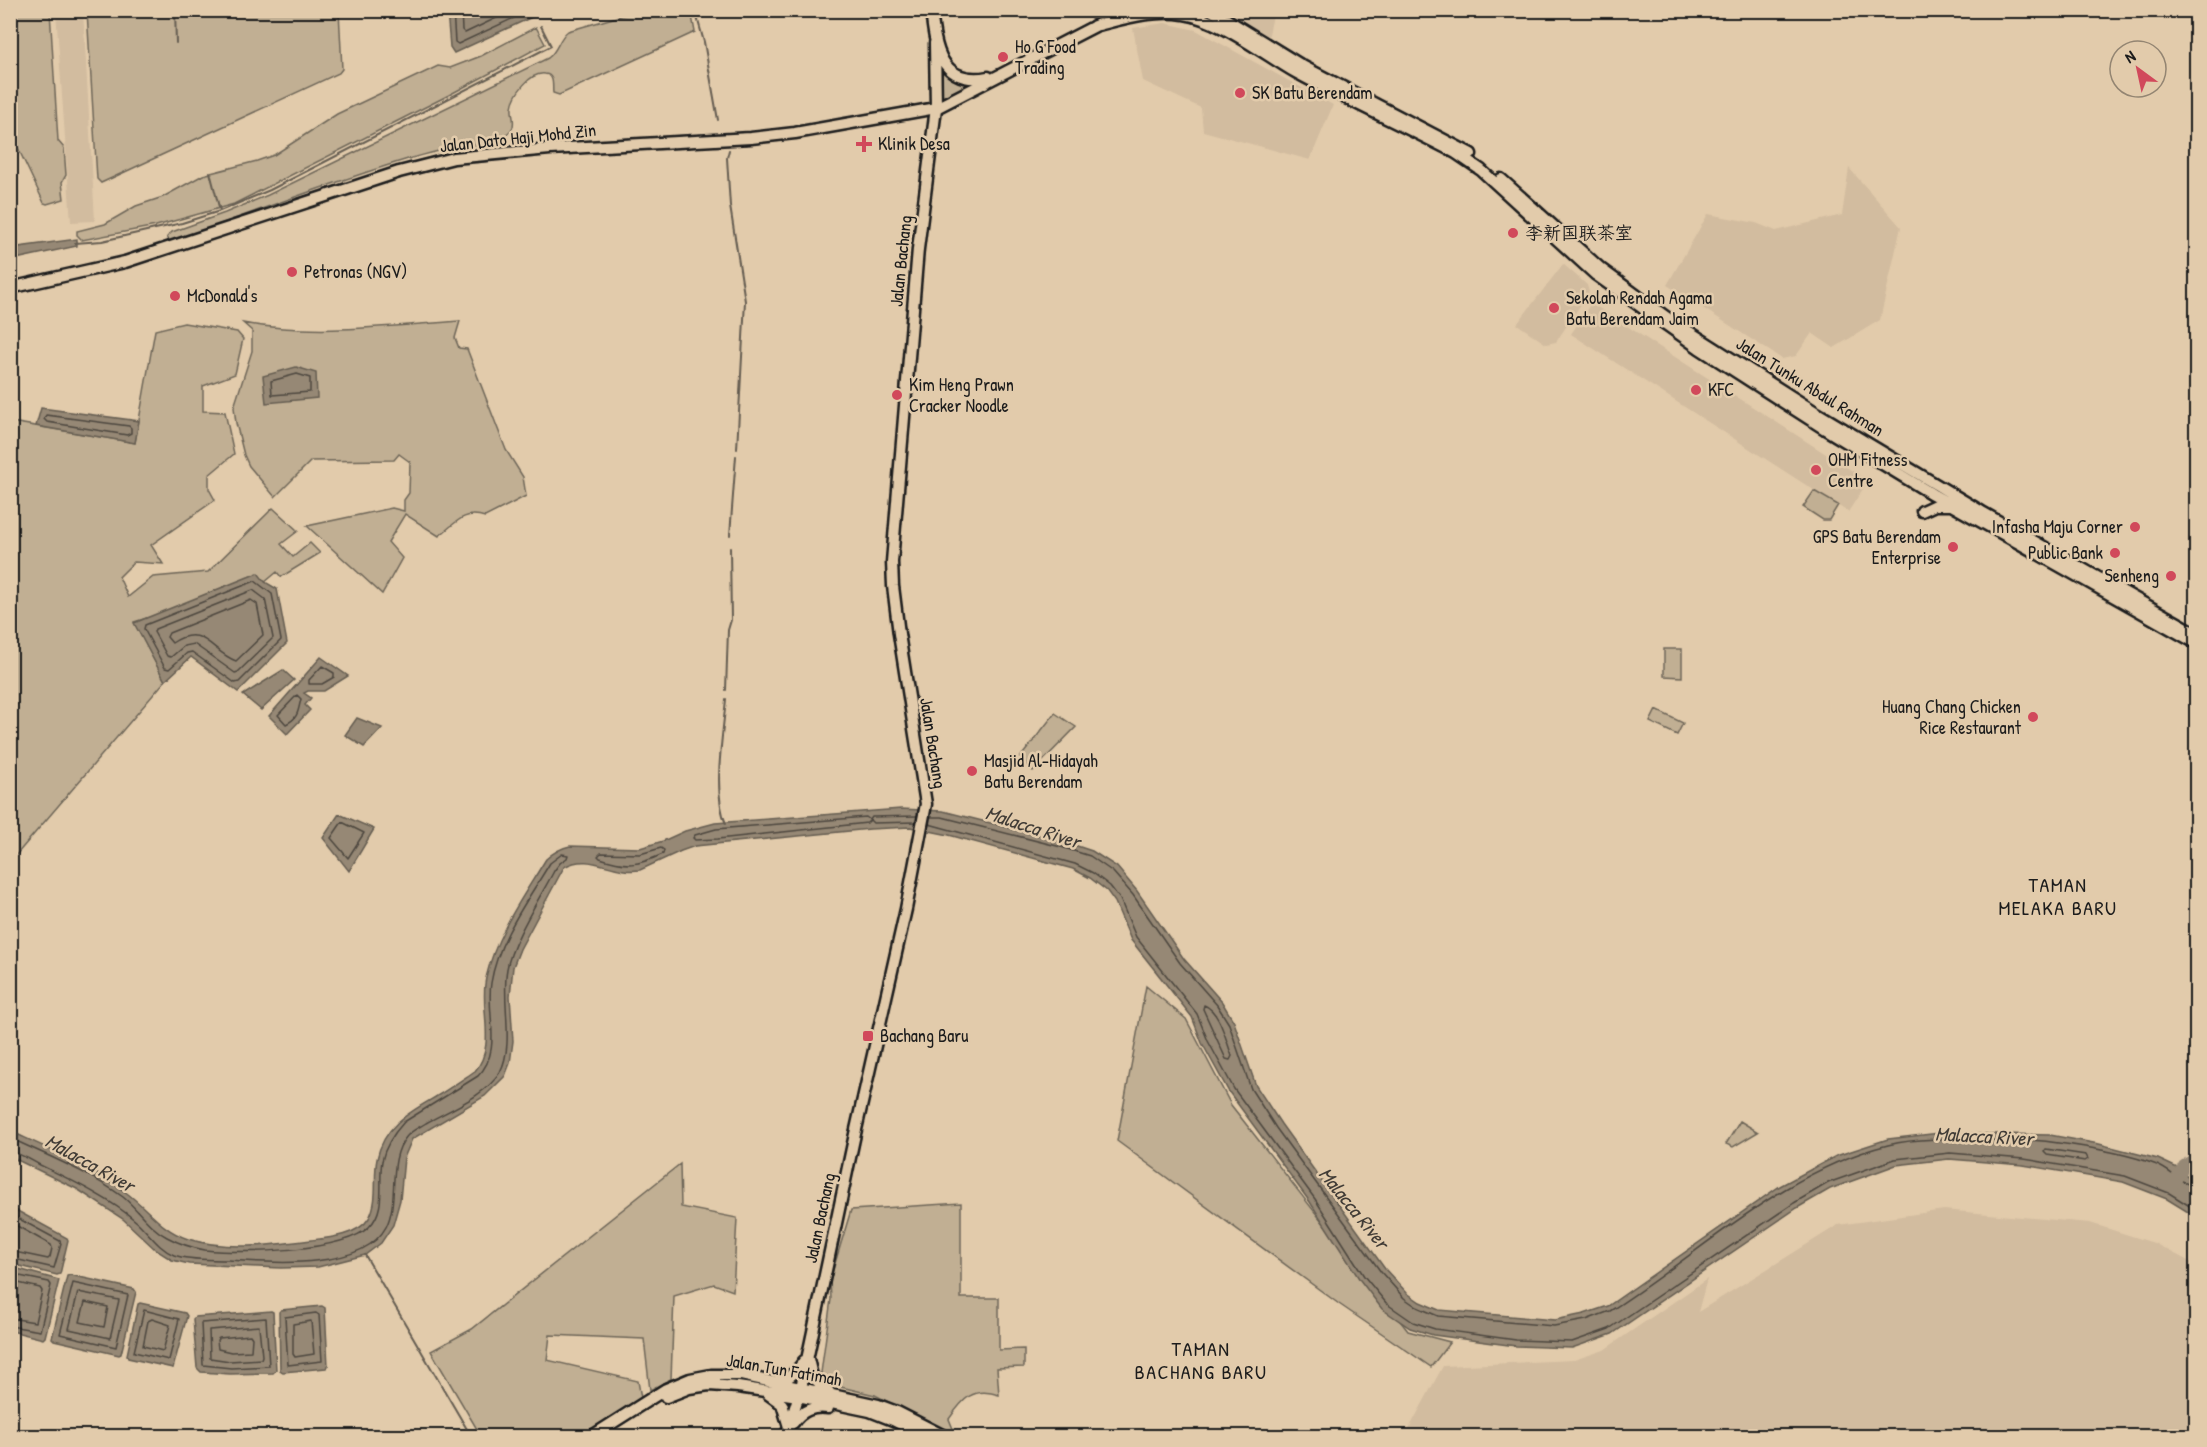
<svg xmlns="http://www.w3.org/2000/svg" width="2207" height="1447" viewBox="0 0 2207 1447" font-family="'Patrick Hand','LXGW WenKai TC',sans-serif">
<style>
.built{fill:#d2bc9f}
.green{fill:#c1af93;stroke:#6e6658;stroke-width:1.5}
.water{fill:#968874;stroke:#655d51;stroke-width:1.5}
.lines{fill:none;stroke-linecap:round;stroke-linejoin:round}
.shore{stroke:#4d473f;stroke-width:1.5}
.stream{stroke:#655d51;stroke-width:2}
.river{stroke:#968874;stroke-width:12}
.secondary-casing{stroke:#1c1c1c;stroke-width:15}
.primary-casing{stroke:#1c1c1c;stroke-width:15}
.secondary{stroke:#e2cbab;stroke-width:10}
.primary{stroke:#e2cbab;stroke-width:10}
.poi-dot{fill:#d1495b;stroke:#e2cbab;stroke-width:2}
.labels{text-anchor:middle;stroke-width:5;stroke-linejoin:round;paint-order:stroke}
.poi-label{font-size:18px;fill:#1c1c1c;stroke:#e2cbab;text-anchor:start}
.street-label{font-size:18px;fill:#1c1c1c;stroke:#e2cbab}
.water-label{font-size:20px;font-style:italic;fill:#413c36;stroke:#e2cbab}
.neighbourhood-label{font-size:20px;letter-spacing:1.5px;fill:#1c1c1c;stroke:#e2cbab}
</style>
<rect width="100%" height="100%" fill="#e2cbab"/>
<filter id="ink" filterUnits="userSpaceOnUse"><feTurbulence type="fractalNoise" baseFrequency=".0167" numOctaves="2"/><feDisplacementMap in="SourceGraphic" scale="12" xChannelSelector="R" yChannelSelector="G"/><feConvolveMatrix kernelMatrix="1 2 1 2 8 2 1 2 1" color-interpolation-filters="sRGB"/></filter>
<g filter="url(#ink)">
<path class="built" d="M56,11H83L95,221L71,222Z
M1224,11H1274L1267,43L1225,13Z
M1165,23L1196,30L1333,105L1310,160L1203,131L1201,108L1143,81L1133,28Z
M1849,168L1901,227L1880,320L1834,348L1812,333L1796,356L1782,359L1667,285L1708,214L1756,223L1776,231L1842,215Z
M1563,264L1587,285L1589,292L1556,342L1546,344L1517,324Z
M1591,303L1868,481L1848,512L1571,334Z
M1944,1210L2090,1223L2154,1243L2196,1265V1436H1405L1443,1366L1574,1360L1604,1350L1707,1279L1698,1312L1838,1225Z"/>
<path class="green" d="M11,10L50,11L58,141L64,148L66,175L62,182L64,199L47,204L44,203L11,133Z
M87,11H339L342,69L339,73L101,183L97,179Z
M680,11H691L695,32L559,95L553,93C552,86 555,75 545,74C530,72 514,94 512,107C511,115 516,122 512,129C509,133 502,138 497,140C485,146 470,145 457,147C440,150 424,155 408,159C329,183 251,213 174,241L170,242L167,237L172,232L225,213L268,195L548,58C558,51 559,37 568,31L634,12H639L651,17L680,13Z
M536,27L545,44L447,96L234,204L156,226L82,240L77,235V231L105,224L136,206L163,197L203,175L257,161L274,155L337,114L438,66L450,68L481,56Z
M940,68L949,77L972,86L940,102Z
M460,321L455,338L459,348L467,349L506,450L523,477L526,496L485,517C463,510 456,523 439,536L405,514L388,542L402,558L382,594L307,526L392,508L404,511V500L409,493L410,462L399,454L394,460L311,461L275,497L249,466L244,455L236,423L234,407L252,351V331L243,323C313,336 389,326 460,321Z
M184,323L237,332L243,339L235,374L203,386V411L225,412L234,454L209,475V489L215,500L151,545L163,564L134,562L119,577L128,597L153,577L208,572L273,508L298,531L281,544L293,557L310,543L320,553L281,577L277,572L265,582L134,622L165,681L11,861V422L135,443L155,330Z
M1814,491L1838,505L1829,520H1823L1803,507Z
M1664,649H1682V677L1664,676Z
M1656,710L1683,723L1677,735L1650,722Z
M1055,713L1076,727L1033,771L1020,758Z
M1146,986L1186,1019L1231,1105L1408,1331L1450,1342L1431,1367L1339,1304L1117,1141Z
M1740,1121L1758,1132L1733,1147L1726,1144Z
M680,1164L681,1207L737,1218L733,1291L714,1284L674,1296L671,1379L650,1390L644,1339L550,1335L547,1360L638,1381L641,1398L583,1436H481L431,1351L472,1329Z
M961,1203V1298H999V1350L1024,1349V1367L997,1368L999,1395C973,1386 963,1399 949,1419L956,1436L875,1395L828,1384L821,1373L831,1299L830,1280L851,1210Z"/>
<path class="water" d="M447,11V10L545,11L454,53L450,47Z
M77,239V246L11,260V248Z
M296,367L316,373L317,398L266,403L263,376Z
M41,408L139,421L135,443L36,426Z
M258,573L265,582L277,589L287,643L238,692L191,657L165,681L134,623Z
M321,657L348,676L324,691H308L304,693L311,698L305,705L310,710L287,734L269,716Z
M283,670L294,680L261,710L243,695Z
M357,718L382,728L364,747L345,735Z
M901,809L943,811L1062,841L1092,851L1117,867L1137,891L1184,959L1222,1002L1234,1022L1256,1086L1281,1124L1385,1269L1407,1293L1420,1302L1439,1310L1555,1320L1584,1314L1608,1306L1780,1186L1836,1156L1888,1139L1940,1133L2050,1135L2099,1144L2158,1159L2175,1167L2196,1182V1217L2167,1199L2123,1182L2023,1165L1949,1159L1896,1165L1830,1189L1797,1208L1612,1334L1572,1348L1516,1346L1433,1335L1410,1328L1382,1309L1360,1280L1310,1202L1229,1092L1202,1043L1192,1017L1131,940L1115,902L1107,891L1090,878L1073,869L949,835L910,827L870,829L695,846L681,851L640,870C611,874 590,852 564,867L520,949L513,967L510,996L513,1041L510,1063L505,1076L485,1096L412,1139L404,1158L400,1200L393,1225L381,1243L365,1255L318,1267L281,1268L189,1264L172,1260L156,1250L123,1219L77,1189L11,1157L10,1131C49,1149 89,1166 124,1191C147,1207 160,1230 188,1239C227,1251 272,1245 311,1240C329,1238 359,1235 369,1218C379,1200 373,1178 377,1159C384,1125 410,1112 437,1096C450,1088 463,1079 475,1071C497,1046 479,1008 486,978C496,934 523,897 546,859C554,852 560,848 570,846L640,848L663,841L685,831L715,823Z
M339,814L374,829L349,871L323,838Z
M12,1208L67,1238L68,1240L60,1274L57,1275L11,1264Z
M11,1267L59,1280L45,1337L43,1339L11,1331Z
M70,1275L134,1289L136,1292L121,1354L119,1355L54,1340L52,1338L67,1276Z
M140,1303L185,1313L187,1316L173,1368L128,1358L127,1355L138,1304Z
M322,1306L325,1308L328,1366L326,1368L283,1372L280,1370L279,1312L281,1310Z
M271,1311L273,1312L276,1370L273,1373L230,1374L201,1372L197,1368L193,1319L195,1317Z"/>
<g class="lines">
<path class="shore" d="M453,10L455,42L458,44L531,10
M461,10L462,30L465,33L513,10
M297,374L310,378V392L272,395L271,381Z
M46,415L129,426L131,428V433L127,435L47,422L44,419Z
M255,581L272,594L281,640L239,682L235,683L192,652L187,653L169,669L165,668L144,629L145,625Z
M253,590L265,599L273,638L238,672L235,673L194,644L184,646L171,657L167,656L154,632L155,629Z
M251,600L257,604L263,635L236,661C211,652 203,622 172,643L167,637L169,633Z
M322,666L334,673V677L322,684H309V680Z
M297,695L301,699C298,710 299,718 286,724L278,715Z
M866,817L870,820L867,823L718,839L695,840L693,838L695,835L716,829Z
M930,817H942L1061,847L1090,856L1113,872L1133,895L1180,963L1217,1005L1229,1024L1251,1089L1276,1128L1381,1272L1404,1298L1417,1307L1438,1316L1554,1326L1586,1320L1610,1311C1700,1254 1782,1171 1888,1145C1920,1137 1955,1139 1988,1140C2009,1140 2031,1139 2051,1142C2082,1146 2129,1154 2157,1165C2170,1170 2183,1185 2196,1187
M342,822L364,833L348,858L331,838Z
M916,822L873,823L870,820L872,817L917,816
M929,824L1075,864L1093,873L1110,886L1120,899L1136,937L1197,1014L1208,1041L1234,1089L1315,1199L1364,1276L1387,1304L1413,1322L1435,1329L1516,1340L1572,1342L1609,1329L1794,1203L1828,1183L1895,1159L1950,1153L2024,1159L2125,1176L2169,1193L2196,1210
M661,848L664,850L663,854C637,866 627,867 600,858L598,856L601,853L640,854Z
M1204,1005C1220,1011 1226,1041 1232,1056L1230,1060L1226,1059L1203,1009Z
M10,1138C48,1156 89,1172 123,1197C138,1209 149,1228 167,1237C178,1243 193,1248 205,1250C241,1254 343,1252 369,1227C387,1209 378,1183 382,1161C385,1146 394,1133 404,1122L478,1076C503,1051 486,1014 491,983C498,939 528,900 550,863L562,854L568,855L567,858L560,863L554,871C541,896 511,943 507,969C501,1000 515,1044 500,1072C487,1095 449,1110 426,1123C420,1127 412,1130 407,1136C386,1160 400,1200 386,1227C363,1271 270,1263 228,1260C211,1259 191,1261 174,1255C159,1249 149,1233 137,1222C111,1199 71,1180 40,1165C31,1160 20,1153 10,1152
M2046,1149L2086,1155L2088,1159L2085,1161L2047,1155L2044,1152Z
M10,1214L60,1241L61,1244L54,1268L10,1258
M10,1222L51,1245L52,1248L50,1257L48,1259L10,1251
M10,1274L49,1282L51,1285L40,1331L10,1326
M10,1281L40,1288L42,1291L35,1322L10,1318
M73,1283L128,1295L116,1347L60,1334Z
M78,1292L119,1300L110,1338L69,1329Z
M85,1302L108,1307L104,1327L80,1322Z
M144,1310L179,1319L169,1360L134,1352Z
M316,1313L319,1315L322,1361L288,1365L285,1317Z
M266,1318L269,1366L231,1368L203,1365L201,1323Z
M152,1319L170,1325L163,1351L143,1346L148,1321Z
M311,1321L314,1354L295,1357L293,1354V1324Z
M259,1326L262,1356L261,1359L230,1361L210,1358L209,1330Z
M250,1335L252,1338L251,1351L231,1352L218,1349L217,1340L219,1338Z"/>
<path class="stream" d="M175,10L176,43
M695,10L704,42L718,120
M729,150L727,158L730,206L745,301L737,449
M210,172L220,211
M75,243L102,241L182,223L220,211L270,190L551,46L541,26
M730,535L736,456
M726,690L728,630L731,620L730,548
M726,824C712,792 723,734 726,699
M365,1255L471,1436"/>
<path class="river" d="M2172,1186L2184,1166L2196,1158"/>
<defs>
<path id="secondary" d="M10,288L125,262L399,172L454,158L550,149L751,138L795,133L936,108L918,249L892,562L893,586L899,634L926,804L906,909L855,1134L801,1388L786,1436
M808,1359L812,1376L829,1392
M776,1381C789,1380 797,1372 804,1361
M768,1394L782,1404L789,1427
M666,1397L689,1388L709,1385L738,1387L798,1396L870,1411L893,1420L925,1436
M793,1423C802,1410 813,1406 828,1408
M592,1436L666,1389L690,1379L711,1375H741L878,1405L897,1412L944,1436"/>
<path id="primary" d="M931,10C935,47 940,86 988,77
M1211,10L1304,67L1471,154
M1094,26C1123,19 1154,9 1184,14C1220,19 1265,55 1297,73C1349,101 1404,126 1456,153L1481,170L1596,275L1699,348L1825,429L1932,494L2196,643
M935,43L936,108L1099,24
M1501,179L1601,269L1666,317L1817,413L1982,512L2196,633
M1922,511L1935,505H1949"/>
</defs>
<use href="#secondary" class="secondary-casing"/>
<use href="#primary" class="primary-casing"/>
<use href="#secondary" class="secondary"/>
<use href="#primary" class="primary"/>
</g>
</g>
<g class="poi-dot">
<circle cx="1003" cy="57" r="6"/>
<circle cx="1240" cy="93" r="6"/>
<path d="M861 135h6v6h6v6h-6v6h-6v-6h-6v-6h6z"/>
<circle cx="1513" cy="233" r="6"/>
<circle cx="292" cy="272" r="6"/>
<circle cx="175" cy="296" r="6"/>
<circle cx="1554" cy="308" r="6"/>
<circle cx="1696" cy="390" r="6"/>
<circle cx="897" cy="395" r="6"/>
<circle cx="1816" cy="470" r="6"/>
<circle cx="2135" cy="527" r="6"/>
<circle cx="1953" cy="547" r="6"/>
<circle cx="2115" cy="553" r="6"/>
<circle cx="2171" cy="576" r="6"/>
<circle cx="2033" cy="717" r="6"/>
<circle cx="972" cy="771" r="6"/>
<rect x="862" y="1030" width="12" height="12" rx="3"/>
</g>
<g class="labels">
<g class="poi-label">
<text x="1015" y="53">Ho G Food<tspan x="1015" dy="21">Trading</tspan></text>
<text x="1252" y="99">SK Batu Berendam</text>
<text x="878" y="150">Klinik Desa</text>
<text x="1525" y="239">李新国联茶室</text>
<text x="304" y="278">Petronas (NGV)</text>
<text x="187" y="302">McDonald's</text>
<text x="1566" y="304">Sekolah Rendah Agama<tspan x="1566" dy="21">Batu Berendam Jaim</tspan></text>
<text x="909" y="391">Kim Heng Prawn<tspan x="909" dy="21">Cracker Noodle</tspan></text>
<text x="1708" y="396">KFC</text>
<text x="1828" y="466">OHM Fitness<tspan x="1828" dy="21">Centre</tspan></text>
<text x="2123" y="533" text-anchor="end">Infasha Maju Corner</text>
<text x="1941" y="543" text-anchor="end">GPS Batu Berendam<tspan x="1941" dy="21">Enterprise</tspan></text>
<text x="2103" y="559" text-anchor="end">Public Bank</text>
<text x="2159" y="582" text-anchor="end">Senheng</text>
<text x="2021" y="713" text-anchor="end">Huang Chang Chicken<tspan x="2021" dy="21">Rice Restaurant</tspan></text>
<text x="984" y="767">Masjid Al-Hidayah<tspan x="984" dy="21">Batu Berendam</tspan></text>
<text x="880" y="1042">Bachang Baru</text>
</g>
<g class="street-label">
<text transform="translate(518 138) rotate(-6)" y="6">Jalan Dato Haji Mohd Zin</text>
<text transform="translate(901 261) rotate(-84)" y="6">Jalan Bachang</text>
<text transform="translate(1810 387) rotate(32)" y="6">Jalan Tunku Abdul Rahman</text>
<text transform="translate(933 743) rotate(81)" y="6">Jalan Bachang</text>
<text transform="translate(820 1218) rotate(-78)" y="6">Jalan Bachang</text>
<text transform="translate(784 1370) rotate(10)" y="6">Jalan Tun Fatimah</text>
</g>
<g class="water-label">
<text transform="translate(1033 827) rotate(18)" y="7">Malacca River</text>
<text transform="translate(1984 1136) rotate(3)" y="7">Malacca River</text>
<text transform="translate(90 1163) rotate(29)" y="7">Malacca River</text>
<text transform="translate(1354 1208) rotate(51)" y="7">Malacca River</text>
</g>
<g class="neighbourhood-label">
<text x="2058" y="892">TAMAN<tspan x="2058" dy="23">MELAKA BARU</tspan></text>
<text x="1201" y="1356">TAMAN<tspan x="1201" dy="23">BACHANG BARU</tspan></text>
</g>
</g>
<rect width="2207" height="1447" fill="none" stroke="#e2cbab" stroke-width="36"/>
<rect x="18" y="18" width="2171" height="1411" fill="none" stroke="#1c1c1c" stroke-width="2" filter="url(#ink)"/>
<g transform="translate(2138 69) rotate(327)"><circle r="28" fill="#e2cbab" stroke="#938572" stroke-width="1.5"/>
<path d="M0-4.5L10 22L0 15L-10 22Z" fill="#d1495b"/>
<text y="-9" font-size="16" font-weight="bold" text-anchor="middle" fill="#1c1c1c">N</text>
</g>
</svg>
